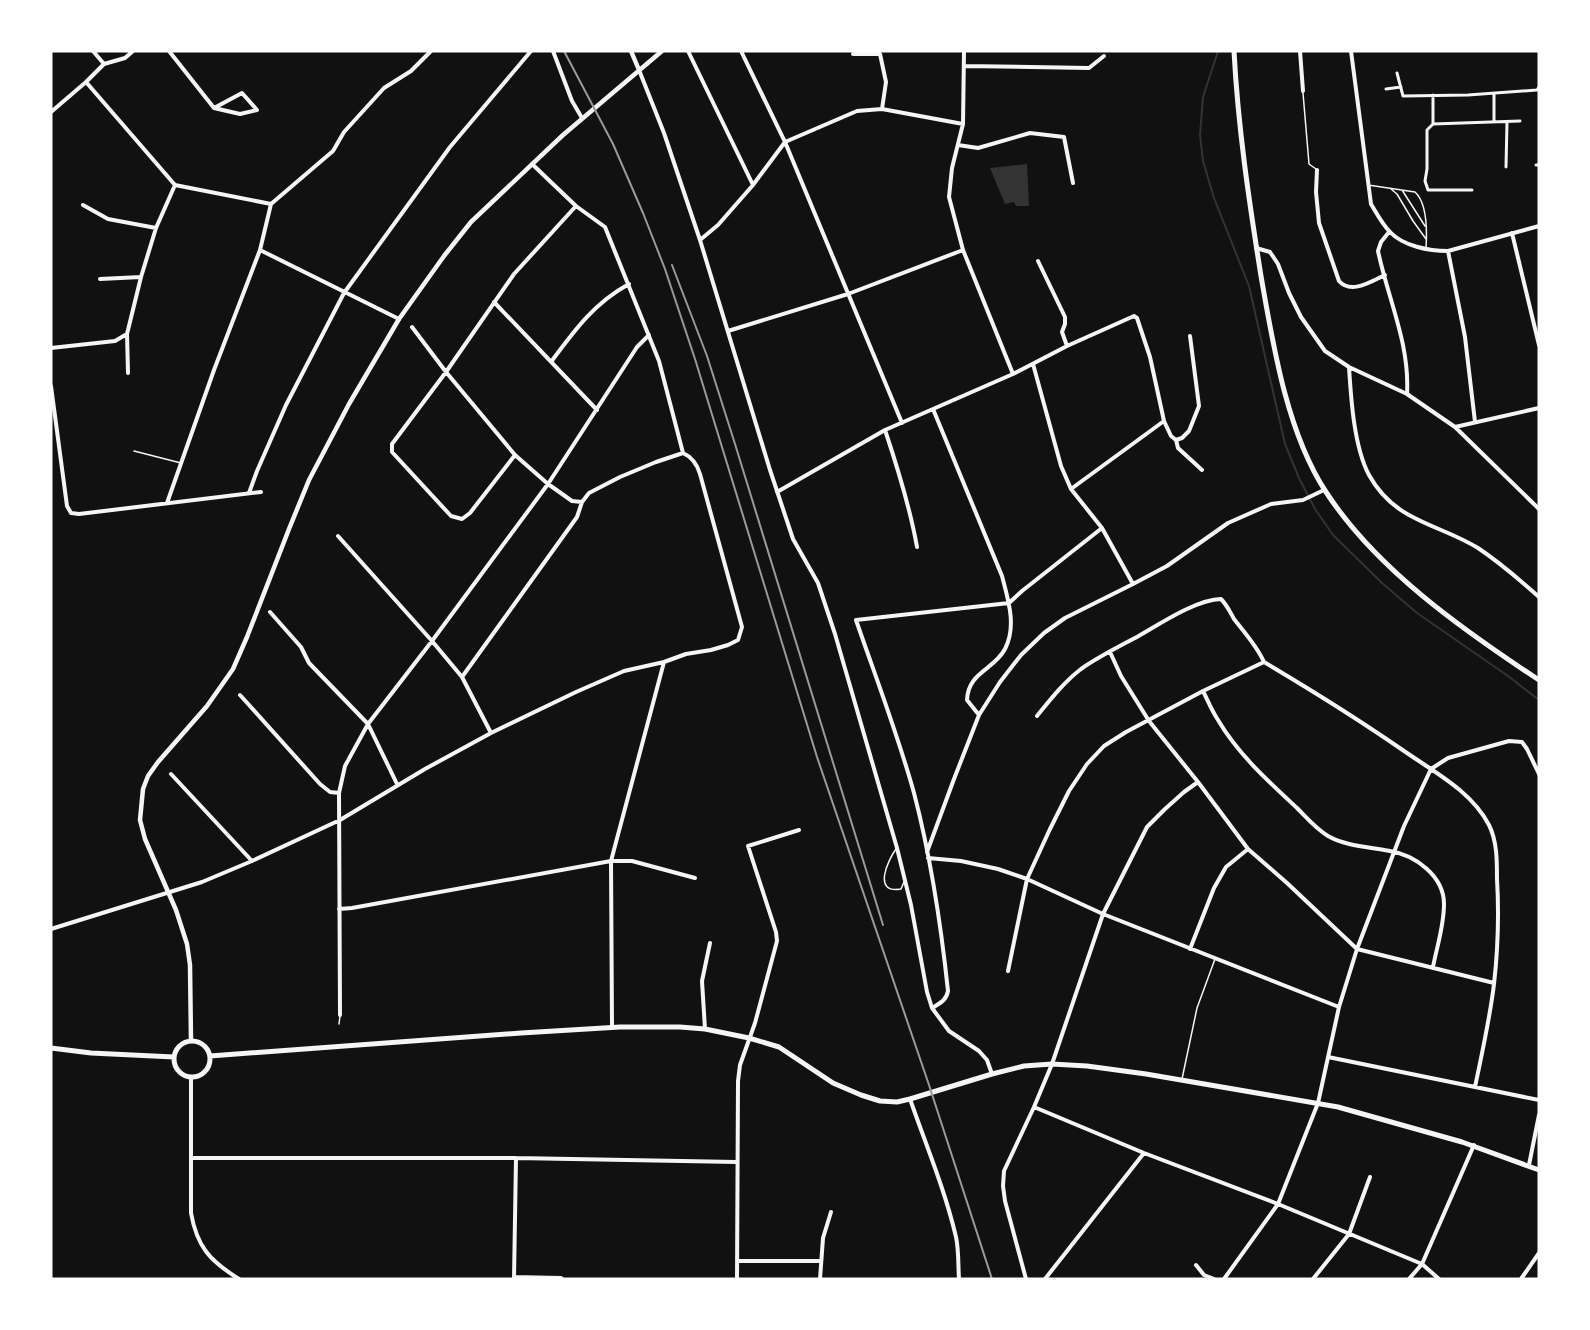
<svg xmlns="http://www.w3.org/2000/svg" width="1590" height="1330" viewBox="0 0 1590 1330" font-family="Rubik,sans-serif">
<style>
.water{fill:#333}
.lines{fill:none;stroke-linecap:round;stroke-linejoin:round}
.stream{stroke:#333;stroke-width:2}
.service{stroke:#f5f5f5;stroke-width:1.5}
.pedestrian{stroke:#f5f5f5;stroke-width:3}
.minor{stroke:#f5f5f5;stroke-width:4}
.tertiary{stroke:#f5f5f5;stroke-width:4.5}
.secondary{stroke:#f5f5f5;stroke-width:5}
.rail{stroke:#9a9a9a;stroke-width:2}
</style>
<rect width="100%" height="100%" fill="#111"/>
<path class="water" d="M1027,164L1029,206H1016L1014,202L1005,204L990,168Z"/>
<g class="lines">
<path class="stream" d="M1218,51L1203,97L1200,135L1203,161L1214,198L1249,286L1285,444L1299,478L1315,509L1333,535L1382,583L1417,613L1508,676L1539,700"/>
<path class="service" d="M1303,93L1309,164L1316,169
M1368,185L1415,192C1427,203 1427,232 1426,248
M1391,189L1397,194L1413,221L1426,239
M1402,190L1425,226
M134,451L181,463
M896,849C888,860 872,894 901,889L904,882
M339,1024L340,1016
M1182,1079L1197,1008L1215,959"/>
<path class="pedestrian" d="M1397,73L1403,96L1468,95L1537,90L1539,87
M1386,89L1401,87
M1494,94V122
M1433,95V124L1427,130V169L1425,181L1428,190H1472
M1433,124L1520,121
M1536,165H1539
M1506,167L1507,122"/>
<path class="minor" d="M93,51L104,64
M169,51L214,108L240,114L257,110L242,93L214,108
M553,51L572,101L582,118
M688,51L753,185
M741,51L785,142L902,423
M964,51L963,124L952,168L949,197L963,250L1013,374
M1300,51L1303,91
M1351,51L1371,204C1377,214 1382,224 1390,232C1403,246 1429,251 1448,251L1539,226
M853,54H880L886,82L882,109
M964,66L1089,68L1104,56
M639,70L664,133L700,240L770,470L793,539L818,583L835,634L897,848L911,905L927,992L932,1008L949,1031L979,1051L987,1060L992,1074
M86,82L175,185L271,204
M51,112L86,82L104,64L125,58L133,51
M958,145L978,148L1030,133L1064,137L1073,183
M532,164L576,206L605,227L659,361L683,453
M1317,170L1316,192L1319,223L1339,281C1351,295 1372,281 1385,275
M83,205L108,219L156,228
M1389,232L1381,242L1378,251C1388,299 1410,344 1407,394
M1512,233L1539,345
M700,240L718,225L753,185L785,142L857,111L882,109L963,124
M1256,248L1270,252L1278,264L1289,293L1301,317L1325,351L1349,367L1407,394L1455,427L1539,509
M260,250L399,319
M1448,251L1465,337L1475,422
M1038,261L1065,317V324L1062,332L1067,346
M100,279L141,277
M494,302L597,410
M412,327L446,372L515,455L548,484L572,501L582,502
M728,331L848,294L963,250
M51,348L115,341L127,334
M551,362C574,331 594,303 629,284
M1033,364L1061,466L1071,489L1102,528L1133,584
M1349,367C1351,399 1354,447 1369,475C1395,522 1437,523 1478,548C1499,562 1520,580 1539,597
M128,373L127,334L141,277L156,228L175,185
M51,386L67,506L71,513L79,514L261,492
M933,409L1002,576C1008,599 1017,626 1005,649C994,670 968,672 967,700L979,715
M1455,427L1539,408
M885,430C898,469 910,507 917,547
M1176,440L1182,438L1189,431L1199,406L1190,336
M515,455L470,513L462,519L451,516L392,452V444L446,372L514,274L576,206
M1071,489L1164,421
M777,492L885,430L1013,374L1067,346L1134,316L1137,318L1150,357L1164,421L1171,436L1176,440L1178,448L1202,470
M249,493L257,471L286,405L344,293L450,147L531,51
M167,503L214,370L260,250L271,204L333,151L344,132L384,88L411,71L431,51
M338,536L432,641L462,677L491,733
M270,612L301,647L309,663L368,724L397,784
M1110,652L1121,676L1149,721L1198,782L1248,849L1287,883L1357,949L1494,983
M462,677L577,517L582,502L589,493L620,477L656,462L683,453
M1203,691C1208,701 1212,711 1218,720C1238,754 1268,781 1297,808C1306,817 1316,829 1328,836C1345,846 1370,847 1390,851C1415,855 1444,876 1444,904C1444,926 1437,946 1433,967
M240,695L320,784L330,792L339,793
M1037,716C1050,700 1064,682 1081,669C1098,657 1118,647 1137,637C1158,625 1197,599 1221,599C1227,605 1230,612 1234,619C1245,633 1257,646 1264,662C1313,691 1361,721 1407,753C1436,773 1472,792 1489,825C1497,841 1497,860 1497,879C1499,913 1498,949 1494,984C1490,1018 1482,1053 1475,1087
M1431,769L1448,758L1509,741L1522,742L1527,749L1539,774
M171,774L252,861
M927,852L954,779L979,715L1000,682L1021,655L1044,633L1065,618L1133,584L1167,566L1228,523L1271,504L1303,500L1324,490
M928,858L961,861L998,869L1027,879L1103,914L1339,1007
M339,909L352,908L611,861H632L695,878
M51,929L202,882L252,861L340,820L425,769L491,733L576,692L624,671L664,662L686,654L711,650L728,645L738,640L742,627L700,474C697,464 692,457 683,453
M1190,949L1214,888L1226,867L1248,849
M1008,971L1027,879L1050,829L1069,791L1087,764L1104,746L1126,732L1203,691L1264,662
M932,1008C940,1003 946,1001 948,991C941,925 931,858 914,793C898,735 876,678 856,620L1009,603L1022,591L1102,528
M340,1015L339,793L345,766L368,724L432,641L548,484L637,347L649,335
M612,1027L611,861L664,662
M705,1029L702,981L710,943
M1328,1057L1539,1100
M191,1077V1213C197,1247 210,1261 239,1279
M910,1099C926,1145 945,1190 956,1237C959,1251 958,1265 959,1279
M1034,1107L1144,1153L1278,1204L1422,1264L1439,1279
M191,1158H516L737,1162
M1529,1165L1539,1115
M738,1261H821
M1196,1265L1204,1275L1214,1279
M514,1277L561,1278L562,1279
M514,1279L516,1158
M737,1279L738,1081L740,1065L755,1023L777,941L776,932L748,846L799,830
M820,1279L823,1238L831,1212
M1026,1279L1005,1201L1003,1186L1004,1171L1034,1107L1052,1064L1103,914L1147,827L1165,809L1184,792L1198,782
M1045,1279L1144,1153
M1224,1279L1278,1204L1318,1103L1339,1007L1357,949L1404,826L1431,769
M1313,1279L1349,1234L1370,1177
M1409,1279L1422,1264L1474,1145
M1521,1279L1539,1253"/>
<path class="tertiary" d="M631,51L639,70
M191,1041L190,965L187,944L176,910L145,839L140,820L143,789L148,776L158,762L207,706L233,669L247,637L289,529L309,480L349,404L399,319L444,256L471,222L563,135L662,51"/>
<path class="secondary" d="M1234,51C1238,127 1249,201 1261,276C1273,345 1287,433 1326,492C1376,569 1463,630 1539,680
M174 1059a18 18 0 1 1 36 0a18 18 0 1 1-36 0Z
M51,1048L91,1053L174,1057
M210,1056L521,1033L620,1027H680L705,1029L749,1038L779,1047L833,1083L861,1095L880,1101L897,1102L910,1099L992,1074L1024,1066L1052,1064L1087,1066L1146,1074L1338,1107L1462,1142L1539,1170"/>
<path class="rail" d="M564,51L613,144L643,213L665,269L695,359L817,757L929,1085L992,1279
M672,265L707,356L735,444L883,925"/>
</g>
<rect width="1590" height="1330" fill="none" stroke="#ffffff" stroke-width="105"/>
</svg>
